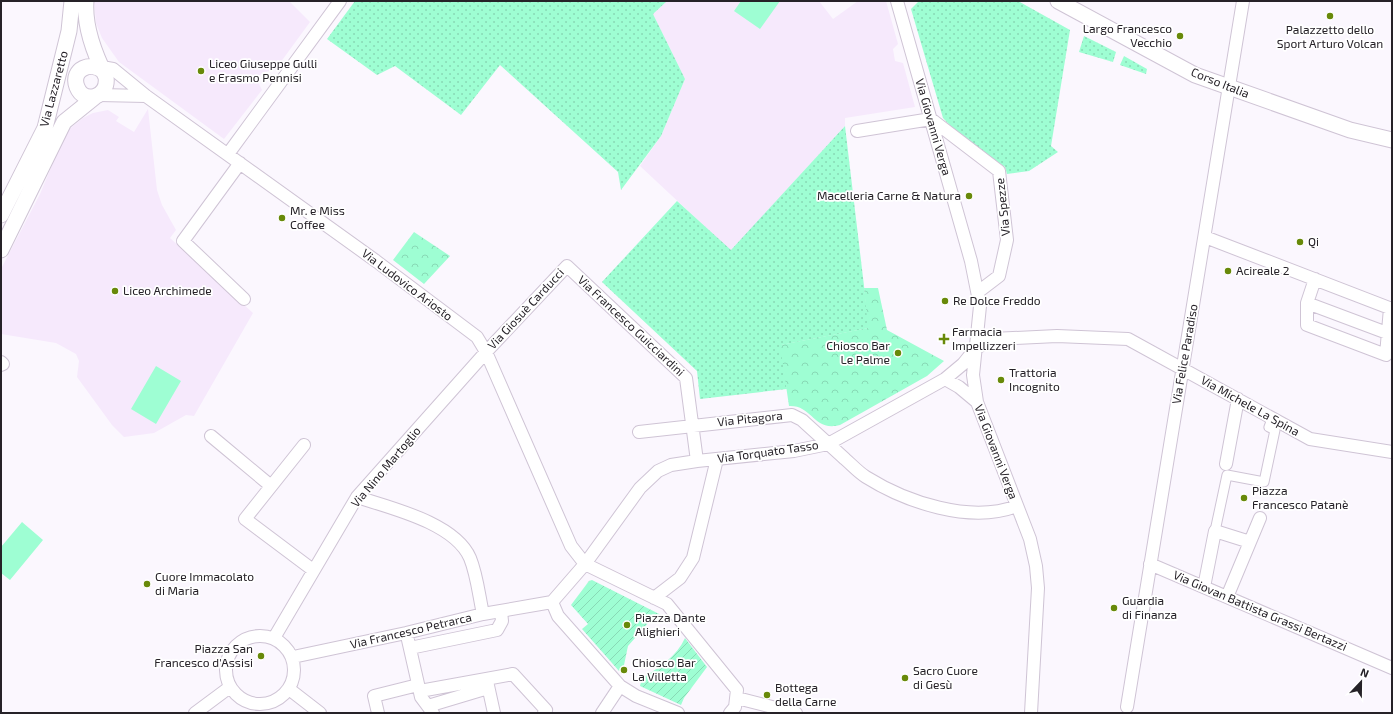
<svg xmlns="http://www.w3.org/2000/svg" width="1393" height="714" viewBox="0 0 1393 714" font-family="'Exo 2',sans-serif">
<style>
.built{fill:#f6e9fc}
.grass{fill:url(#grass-dots)}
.forest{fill:url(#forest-crowns)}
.garden{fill:url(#garden-furrows)}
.pitch{fill:#9efed3}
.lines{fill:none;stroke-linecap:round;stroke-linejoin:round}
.pedestrian-casing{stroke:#cfc4d5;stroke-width:11}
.minor-casing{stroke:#cfc4d5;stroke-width:14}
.tertiary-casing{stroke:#cfc4d5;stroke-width:17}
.pedestrian{stroke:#fff;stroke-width:9}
.minor{stroke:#fff;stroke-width:12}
.tertiary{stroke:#fff;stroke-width:15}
.poi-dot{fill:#688909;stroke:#fff;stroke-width:1.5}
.labels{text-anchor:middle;stroke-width:3.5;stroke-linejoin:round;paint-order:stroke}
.poi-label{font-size:12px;fill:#262228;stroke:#fff;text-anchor:start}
.street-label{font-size:12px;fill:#262228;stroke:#fff}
</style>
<defs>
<pattern id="grass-dots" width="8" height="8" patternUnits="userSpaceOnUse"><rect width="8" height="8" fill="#9efed3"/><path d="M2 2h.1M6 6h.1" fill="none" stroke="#88d9b5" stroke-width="1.8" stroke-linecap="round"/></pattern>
<pattern id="forest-crowns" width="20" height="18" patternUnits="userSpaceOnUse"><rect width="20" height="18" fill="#9efed3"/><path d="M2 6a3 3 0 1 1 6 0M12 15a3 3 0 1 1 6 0" fill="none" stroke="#88d9b5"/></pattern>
<pattern id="garden-furrows" width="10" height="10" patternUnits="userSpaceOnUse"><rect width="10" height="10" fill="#9efed3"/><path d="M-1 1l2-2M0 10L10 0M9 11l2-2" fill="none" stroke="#88d9b5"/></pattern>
</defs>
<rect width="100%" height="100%" fill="#fbf7fe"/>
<path class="built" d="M94,1H289L310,22L275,70L264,72L256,78L262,90L224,139L119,62L102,38L96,23Z
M667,1H819L833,19L858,1H886L898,44L893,49L895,61L903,63L915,107L845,118V126L731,251L640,166L661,136L685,79L653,14Z
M148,109L157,190L162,205L176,230L170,238L253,313L194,416L186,415L154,433L124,437L112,425L77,377L79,361L76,354L56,343L1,334V269L40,194L60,146L68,130L83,118L93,113L108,110L119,117L116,121L134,132Z"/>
<path class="grass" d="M355,1H667L653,14L685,79L661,136L621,190L618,172L500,65L461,115L395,66L377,75L327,39Z
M919,1H1018L1070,30L1051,146L1058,152L1029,171L1007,174L1005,167L960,136L943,118L911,9Z
M1084,36L1116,52L1113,62L1079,52Z
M1124,56L1147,69L1146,74L1120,65Z
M845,126L869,328L781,345L787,389L700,399L697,371L602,282L677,201L731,250Z"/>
<path class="forest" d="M414,232L450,256L424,284L393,260Z
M864,288H878L887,330L944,361L927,376L840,425C813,432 813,405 789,406L780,345L868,328Z"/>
<path class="garden" d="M592,580L667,618L649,622L628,646L624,665L619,671L582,629L588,624L571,605L589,581Z
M685,638L707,667L684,698L681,705L640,686L642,678C659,668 677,656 685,638Z"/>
<path class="pitch" d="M741,1H780L760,29L734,11Z
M156,366L181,381L156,424L131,409Z
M22,522L43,540L10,580L1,573V547Z"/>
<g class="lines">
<defs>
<path id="pedestrian" d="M1215,531L1227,475L1264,482L1275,430L1269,427L1272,419"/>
<path id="minor" d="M897,1L971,261L980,306L973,375L977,402L1030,539L1036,566L1038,588L1031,713
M96,66L113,69L146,96L376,261L477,337L486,352L571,546L585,564L667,604L737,690L735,707L730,713
M99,95L146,96
M857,131L931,119L999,171L1007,240L999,276L978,292
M228,154L340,1
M240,163L183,241L244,299
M1205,237L1392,309
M1315,279L1307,303V325L1386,355L1390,308
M1307,303L1387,333
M1,362L3,364L1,365
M945,379L959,387L977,402
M639,432L792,415L802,420C816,433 831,446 845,459C852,465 858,472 866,477C906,502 970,524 1017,506
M211,436L271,486
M304,445L245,519L313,570
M1226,464L1238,399
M357,497C391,508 455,523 470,558C477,575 479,596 483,614
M1150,564L1392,668
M1204,587L1215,531L1250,542
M1227,597L1260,518
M654,598L680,578L693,558L717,459
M226 670a34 34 0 1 1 68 0a34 34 0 1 1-68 0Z
M274,638L357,497L486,352L567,266L686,378L697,461
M408,640L421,697L433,713
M410,648L497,630L502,621L501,611
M293,657L406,633L483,614L552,602
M487,681L494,713
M289,689L320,713
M420,691L513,674L546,710L544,713
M737,698L796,713
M428,706L488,688
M1127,707L1243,1
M195,713L230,687
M378,713L374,696L418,685
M602,713L620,686
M678,713L636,696L620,686L558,616L552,602L585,564L640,488L658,471L671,465L697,461L794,451L828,444L945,379L963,364L975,349L992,339L1057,336L1128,339L1310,439L1392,452"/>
<path id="tertiary" d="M86,1C84,26 95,55 106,77C109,97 84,105 77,87C70,69 92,60 104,72
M1058,1L1195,75L1350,130L1392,140
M1,215L45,128L69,31L72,1
M1,250L64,122L95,97"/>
</defs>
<use href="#pedestrian" class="pedestrian-casing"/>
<use href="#minor" class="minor-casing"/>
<use href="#tertiary" class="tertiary-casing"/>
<use href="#pedestrian" class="pedestrian"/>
<use href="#minor" class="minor"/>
<use href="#tertiary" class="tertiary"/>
</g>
<g class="poi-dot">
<circle cx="1330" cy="16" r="4"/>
<circle cx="1180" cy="36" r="4"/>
<circle cx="201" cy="71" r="4"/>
<circle cx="969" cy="196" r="4"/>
<circle cx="282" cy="218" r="4"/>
<circle cx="1300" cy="242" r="4"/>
<circle cx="1228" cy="271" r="4"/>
<circle cx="115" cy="291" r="4"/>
<circle cx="945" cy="301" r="4"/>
<path d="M942 333h4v4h4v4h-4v4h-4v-4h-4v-4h4z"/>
<circle cx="898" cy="353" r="4"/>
<circle cx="1001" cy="380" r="4"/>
<circle cx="1244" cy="498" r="4"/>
<circle cx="147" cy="584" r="4"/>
<circle cx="1114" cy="608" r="4"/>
<circle cx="627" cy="625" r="4"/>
<circle cx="261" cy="656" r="4"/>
<circle cx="624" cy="670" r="4"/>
<circle cx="905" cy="678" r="4"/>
<circle cx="767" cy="695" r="4"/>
</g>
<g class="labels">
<g class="poi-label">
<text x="1172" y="33" text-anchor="end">Largo Francesco<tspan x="1172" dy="14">Vecchio</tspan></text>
<text x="1330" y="34" text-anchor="middle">Palazzetto dello<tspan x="1330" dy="14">Sport Arturo Volcan</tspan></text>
<text x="209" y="68">Liceo Giuseppe Gulli<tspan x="209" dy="14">e Erasmo Pennisi</tspan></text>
<text x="961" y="200" text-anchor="end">Macelleria Carne &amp; Natura</text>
<text x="290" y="215">Mr. e Miss<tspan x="290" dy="14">Coffee</tspan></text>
<text x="1308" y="246">Qi</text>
<text x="1236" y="275">Acireale 2</text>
<text x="123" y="295">Liceo Archimede</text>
<text x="953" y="305">Re Dolce Freddo</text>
<text x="952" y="336">Farmacia<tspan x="952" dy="14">Impellizzeri</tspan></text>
<text x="890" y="350" text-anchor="end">Chiosco Bar<tspan x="890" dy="14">Le Palme</tspan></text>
<text x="1009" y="377">Trattoria<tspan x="1009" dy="14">Incognito</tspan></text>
<text x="1252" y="495">Piazza<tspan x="1252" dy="14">Francesco Patanè</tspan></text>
<text x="155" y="581">Cuore Immacolato<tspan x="155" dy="14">di Maria</tspan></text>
<text x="1122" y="605">Guardia<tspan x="1122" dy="14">di Finanza</tspan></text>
<text x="635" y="622">Piazza Dante<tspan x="635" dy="14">Alighieri</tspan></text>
<text x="253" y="653" text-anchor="end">Piazza San<tspan x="253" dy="14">Francesco d'Assisi</tspan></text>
<text x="632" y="667">Chiosco Bar<tspan x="632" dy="14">La Villetta</tspan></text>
<text x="913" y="675">Sacro Cuore<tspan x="913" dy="14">di Gesù</tspan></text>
<text x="775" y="692">Bottega<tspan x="775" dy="14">della Carne</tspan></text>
</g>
<g class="street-label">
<text transform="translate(1220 83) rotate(22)" y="4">Corso Italia</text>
<text transform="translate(54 89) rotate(-75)" y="4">Via Lazzaretto</text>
<text transform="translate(933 127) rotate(74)" y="4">Via Giovanni Verga</text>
<text transform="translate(1003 207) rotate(-96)" y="4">Via Spezze</text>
<text transform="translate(407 285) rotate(37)" y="4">Via Ludovico Ariosto</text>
<text transform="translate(526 309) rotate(-47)" y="4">Via Giosuè Carducci</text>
<text transform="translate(631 326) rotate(43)" y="4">Via Francesco Guicciardini</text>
<text transform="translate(1185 354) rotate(-80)" y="4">Via Felice Paradiso</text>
<text transform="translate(1250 406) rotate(29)" y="4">Via Michele La Spina</text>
<text transform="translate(750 419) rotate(-6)" y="4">Via Pitagora</text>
<text transform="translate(768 452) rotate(-8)" y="4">Via Torquato Tasso</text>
<text transform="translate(996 452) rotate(69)" y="4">Via Giovanni Verga</text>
<text transform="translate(386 467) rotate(-50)" y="4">Via Nino Martoglio</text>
<text transform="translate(1260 611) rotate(23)" y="4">Via Giovan Battista Grassi Bertazzi</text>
<text transform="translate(411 631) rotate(-13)" y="4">Via Francesco Petrarca</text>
</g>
</g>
<rect width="1393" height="714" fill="none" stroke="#262228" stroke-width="4"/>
<g transform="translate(1361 682) rotate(22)" stroke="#ffffff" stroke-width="3" paint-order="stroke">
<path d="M0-3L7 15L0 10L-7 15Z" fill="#262228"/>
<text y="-6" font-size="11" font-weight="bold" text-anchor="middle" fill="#262228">N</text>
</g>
</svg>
